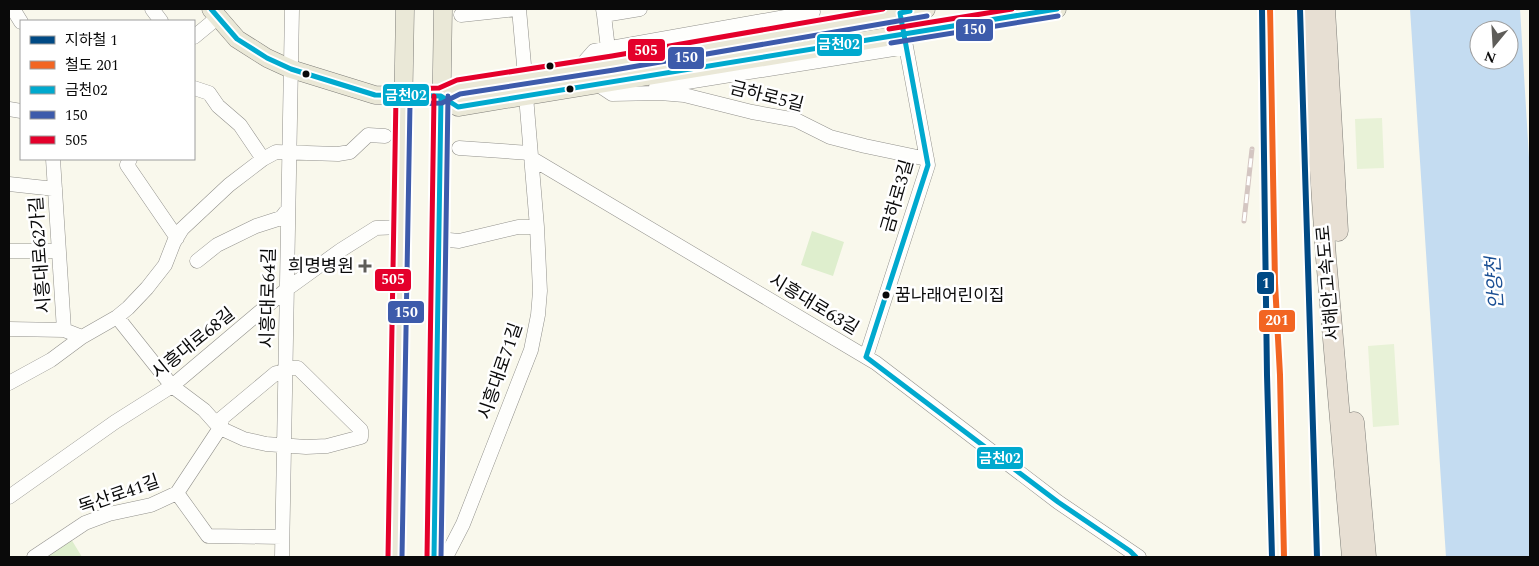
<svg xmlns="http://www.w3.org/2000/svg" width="1539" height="566" viewBox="0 0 1539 566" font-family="Spectral,'Noto Sans KR',serif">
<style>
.green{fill:#deeecd}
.pitch{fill:#e8f2d7}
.water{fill:#c4dcf1;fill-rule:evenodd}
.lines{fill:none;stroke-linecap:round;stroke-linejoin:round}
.minor-casing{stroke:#92918c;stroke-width:15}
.major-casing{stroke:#7f7e79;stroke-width:19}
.highway-casing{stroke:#7f7e79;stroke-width:21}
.minor{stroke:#fefefc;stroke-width:14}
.major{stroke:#eae8d7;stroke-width:18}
.highway{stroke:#e7dfd3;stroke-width:20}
.rail-casing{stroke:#d4c6c2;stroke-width:5}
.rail{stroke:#fff;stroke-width:3;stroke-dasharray:9;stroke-linecap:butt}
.bus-1-casing{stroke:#fff;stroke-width:9}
.bus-2-casing{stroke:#fff;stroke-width:9}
.bus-3-casing{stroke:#fff;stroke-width:9}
.bus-1{stroke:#00a9ce;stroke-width:5}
.bus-2{stroke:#3d5bab;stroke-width:5}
.bus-3{stroke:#e4002b;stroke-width:5}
.rail-1-casing{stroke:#fff;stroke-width:10}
.rail-1{stroke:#f26522;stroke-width:6}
.metro-1-casing{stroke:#fff;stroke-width:10}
.metro-1{stroke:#004a85;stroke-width:6}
.bus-dot{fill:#0a0a0a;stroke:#fff;stroke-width:2}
.poi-dot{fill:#5e5d59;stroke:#fff;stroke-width:2}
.labels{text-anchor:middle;stroke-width:5;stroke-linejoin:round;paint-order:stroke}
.bus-label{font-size:17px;fill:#0a0a0a;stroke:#fff;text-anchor:start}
.street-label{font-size:18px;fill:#0a0a0a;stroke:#fff}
.poi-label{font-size:18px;fill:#0a0a0a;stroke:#fff;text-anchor:end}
.water-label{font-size:19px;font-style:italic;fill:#1a4f94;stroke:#fff}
.line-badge{stroke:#fff;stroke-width:2}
.badge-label{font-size:14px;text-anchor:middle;font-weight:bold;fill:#fff}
</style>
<rect width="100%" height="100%" fill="#f9f8ec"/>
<path class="green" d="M812,231L844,242L833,276L801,265Z
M68,534L82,557H34Z"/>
<path class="pitch" d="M1382,118L1384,168L1357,169L1355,119Z
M1394,344L1399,425L1373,427L1368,346Z"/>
<path class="water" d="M1410,9H1520L1530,174V557H1446ZM1479,30H1509V60H1479Z"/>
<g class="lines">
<defs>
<path id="minor" d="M13,9L21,22
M152,9L161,21
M519,9L525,76
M603,9L604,15L640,9
M461,15L516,9
M604,15L608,49
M194,37L217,18
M579,68L594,51L813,12
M597,84L612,94L660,93L684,95L752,112L796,120L830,137L865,146L927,159
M656,87L906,47
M194,88L209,93L218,106L240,125L263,159
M9,109L21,111
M459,148L530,153
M531,158L876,363L1058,502L1139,557
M53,159L64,330L82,337
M130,159L127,165L177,238
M9,184L55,189
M439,239L459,241L518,227H537
M9,251H58
M197,261L217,245L256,226L281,218L288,209
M117,317L172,386L204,410L220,428L244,439L266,444L306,447L327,446L361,437V430L298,368L285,367
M9,329L64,330
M866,357L928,165L899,9
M9,383L51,360L82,337L117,317L128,308L147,288L165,265L174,242L182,229L229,185L263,159L276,152L338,154L350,152L368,135L385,136
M177,493L208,536L282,537
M9,497L115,422L172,386L287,289L341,250L376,228L401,227
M34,557L85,523L109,514L151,505L177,493L220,428L222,418L276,373H285
M282,557L292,9
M446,557L463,524L531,350L538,315L540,291L537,227L526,96"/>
<path id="major" d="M211,9L237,39L267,58L291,69L375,95L441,96L458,87L613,63L926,9
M441,96L458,107L1057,9
M395,557L405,9
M434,557L443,9"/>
<path id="highway" d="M1309,9L1326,258L1352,557
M1325,9L1338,231
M1354,422L1366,557"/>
</defs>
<use href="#minor" class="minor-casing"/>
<use href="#major" class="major-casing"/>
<use href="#highway" class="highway-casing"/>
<use href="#minor" class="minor"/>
<use href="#major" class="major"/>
<use href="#highway" class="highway"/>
<defs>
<path id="rail" d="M1244,221L1252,149"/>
</defs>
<use href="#rail" class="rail-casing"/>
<use href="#rail" class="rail"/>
<defs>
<path id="bus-1" d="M211,9L237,39L267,58L291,69L375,95L441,96L458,107L1057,9
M866,357L928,165L900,13L910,11
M866,357L1058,502L1130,551L1136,557
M434,557L441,96"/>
<path id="bus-2" d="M891,43L1058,16
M402,557L410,104L442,103L460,94L614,70L927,16
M441,557L448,96"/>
<path id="bus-3" d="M889,29L1012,9
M388,557L396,96L397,91L402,89L439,88L457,80L612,56L883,9
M427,557L434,96"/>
</defs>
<use href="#bus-1" class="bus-1-casing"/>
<use href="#bus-2" class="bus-2-casing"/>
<use href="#bus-3" class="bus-3-casing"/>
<use href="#bus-1" class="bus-1"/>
<use href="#bus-2" class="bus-2"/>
<use href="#bus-3" class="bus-3"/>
<defs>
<path id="rail-1" d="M1270,9L1275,283L1280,375L1284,557"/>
</defs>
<use href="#rail-1" class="rail-1-casing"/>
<use href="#rail-1" class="rail-1"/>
<defs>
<path id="metro-1" d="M1262,9L1267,375L1272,557
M1300,9L1317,557"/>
</defs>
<use href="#metro-1" class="metro-1-casing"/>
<use href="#metro-1" class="metro-1"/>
</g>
<g class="bus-dot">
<circle cx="550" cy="66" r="4.5"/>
<circle cx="306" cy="74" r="4.5"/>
<circle cx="570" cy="89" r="4.5"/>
<circle cx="886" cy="295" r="4.5"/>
</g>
<path class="poi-dot" d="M362.5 258.5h5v5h5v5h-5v5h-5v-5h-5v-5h5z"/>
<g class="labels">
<g class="bus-label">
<text x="895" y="301">꿈나래어린이집</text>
</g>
<g class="street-label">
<text transform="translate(767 96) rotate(14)" y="6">금하로5길</text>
<text transform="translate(897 196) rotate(-74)" y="6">금하로3길</text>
<text transform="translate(40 255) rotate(-94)" y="6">시흥대로62가길</text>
<text transform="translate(1328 283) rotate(-95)" y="6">서해안고속도로</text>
<text transform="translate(268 298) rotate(-89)" y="6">시흥대로64길</text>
<text transform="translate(814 304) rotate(31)" y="6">시흥대로63길</text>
<text transform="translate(193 343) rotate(-39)" y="6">시흥대로68길</text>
<text transform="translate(500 371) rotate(-71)" y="6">시흥대로71길</text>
<text transform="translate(119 494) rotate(-19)" y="6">독산로41길</text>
</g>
<g class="poi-label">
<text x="354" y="272">희명병원</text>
</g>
<g class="water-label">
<text transform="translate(1494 283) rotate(-94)" y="7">안양천</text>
</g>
</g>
<g class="line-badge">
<rect x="955" y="18" width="39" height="24" rx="5" fill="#3d5bab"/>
<rect x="816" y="33" width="47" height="24" rx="5" fill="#00a9ce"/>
<rect x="627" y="38" width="39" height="24" rx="5" fill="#e4002b"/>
<rect x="667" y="46" width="38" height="24" rx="5" fill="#3d5bab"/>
<rect x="382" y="83" width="48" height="24" rx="5" fill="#00a9ce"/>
<rect x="374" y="268" width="38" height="24" rx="5" fill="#e4002b"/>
<rect x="1256" y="271" width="19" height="24" rx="5" fill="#004a85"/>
<rect x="387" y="300" width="38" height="24" rx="5" fill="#3d5bab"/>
<rect x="1258" y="309" width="38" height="24" rx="5" fill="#f26522"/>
<rect x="976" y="446" width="48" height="24" rx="5" fill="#00a9ce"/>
</g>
<g class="badge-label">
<text x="974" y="34">150</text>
<text x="839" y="49">금천02</text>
<text x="646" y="55">505</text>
<text x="686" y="62">150</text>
<text x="406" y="100">금천02</text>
<text x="393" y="284">505</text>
<text x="1266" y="288">1</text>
<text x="406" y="317">150</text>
<text x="1277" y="325">201</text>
<text x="1000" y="463">금천02</text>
</g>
<rect width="1539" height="566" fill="none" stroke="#0a0a0a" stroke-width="20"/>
<rect x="20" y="20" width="175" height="140" fill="#ffffff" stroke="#9d9d9d"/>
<rect x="30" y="36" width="25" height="8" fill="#004a85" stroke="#9d9d9d"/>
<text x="65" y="45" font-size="15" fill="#0a0a0a">지하철 1</text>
<rect x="30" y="61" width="25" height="8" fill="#f26522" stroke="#9d9d9d"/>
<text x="65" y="70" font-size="15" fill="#0a0a0a">철도 201</text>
<rect x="30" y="86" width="25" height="8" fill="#00a9ce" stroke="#9d9d9d"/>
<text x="65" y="95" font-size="15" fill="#0a0a0a">금천02</text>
<rect x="30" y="111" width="25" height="8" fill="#3d5bab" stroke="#9d9d9d"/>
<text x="65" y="120" font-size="15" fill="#0a0a0a">150</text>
<rect x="30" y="136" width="25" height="8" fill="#e4002b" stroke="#9d9d9d"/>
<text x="65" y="145" font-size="15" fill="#0a0a0a">505</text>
<g transform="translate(1494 45) rotate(198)"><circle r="24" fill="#ffffff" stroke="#9d9d9d"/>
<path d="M0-4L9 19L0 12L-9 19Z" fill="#5e5d59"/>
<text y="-8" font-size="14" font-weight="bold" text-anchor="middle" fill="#0a0a0a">N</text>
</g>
</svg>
